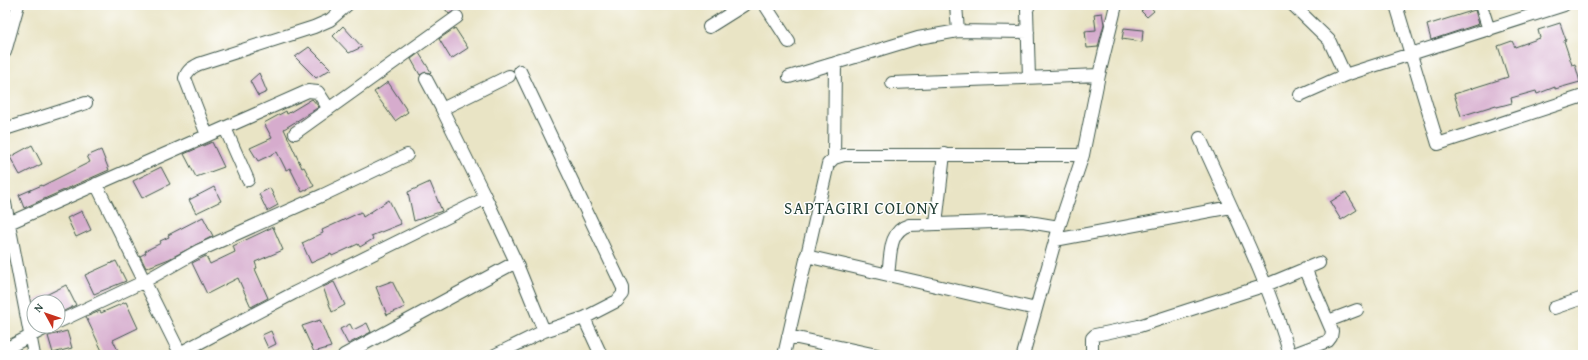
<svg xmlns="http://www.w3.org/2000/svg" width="1588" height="360" viewBox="0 0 1588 360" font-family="'Gentium Book Plus',serif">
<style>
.building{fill:#d6accd}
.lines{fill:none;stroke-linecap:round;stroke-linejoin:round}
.street-casing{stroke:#3d564a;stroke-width:14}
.street{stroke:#fff;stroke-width:12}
.labels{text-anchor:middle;stroke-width:3;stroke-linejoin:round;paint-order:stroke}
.neighbourhood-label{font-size:17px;letter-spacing:1px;fill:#1f3d34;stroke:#fff}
</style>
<rect width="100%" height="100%" fill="#fff"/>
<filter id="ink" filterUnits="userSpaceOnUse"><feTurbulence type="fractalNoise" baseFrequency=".025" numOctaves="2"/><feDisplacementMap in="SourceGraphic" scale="8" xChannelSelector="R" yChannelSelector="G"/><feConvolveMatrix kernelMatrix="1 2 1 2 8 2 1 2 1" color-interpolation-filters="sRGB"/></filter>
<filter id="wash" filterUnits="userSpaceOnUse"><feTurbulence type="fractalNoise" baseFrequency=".012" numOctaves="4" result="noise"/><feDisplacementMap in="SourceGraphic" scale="16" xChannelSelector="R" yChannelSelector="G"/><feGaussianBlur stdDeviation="0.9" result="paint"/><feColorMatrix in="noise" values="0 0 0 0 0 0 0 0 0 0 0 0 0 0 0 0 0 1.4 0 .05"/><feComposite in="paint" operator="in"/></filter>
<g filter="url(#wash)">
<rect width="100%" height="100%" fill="#e9e4c5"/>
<g id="blocks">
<path class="building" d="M442,5H465L449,14Z
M1149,5L1154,11L1147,17L1141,11Z
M1475,10L1479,24L1431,40L1427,25Z
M1102,13L1104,24L1098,47L1087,48L1085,31L1096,30L1094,14Z
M1560,23L1566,40L1564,41L1572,65L1575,64L1580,82L1555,89V87L1537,94L1536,91L1511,98L1512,103L1497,107L1496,105L1461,116L1454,94L1508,77L1498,46L1512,41L1515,47L1540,38L1538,30Z
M343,26L362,47L349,53L333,36Z
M455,28L468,48L451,59L439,39Z
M1124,28L1143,30L1142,42L1122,39Z
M309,47L331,69L316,78L295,57Z
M419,53L431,72L430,73L426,72L420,75L411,59Z
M259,73L267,92L258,96L250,81Z
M388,82L408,112L395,121L374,92Z
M312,99L319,107L284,129L302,168L304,167L314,186L302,192L290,168L286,170L277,152L258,161L250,148L272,138L264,123L286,111L287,114Z
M212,142L224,167L196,177L184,154Z
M32,145L42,164L20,175L10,157Z
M101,150L109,170L24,208L19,195L42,185V186L90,162L87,156Z
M161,167L170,184L142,198L133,181Z
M430,182L442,211L414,221L408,192Z
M214,187L221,201L196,213L189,200Z
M270,188L278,205L267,211L259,194Z
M1346,192L1357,210L1341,220L1330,202Z
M389,200L401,224L371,236L373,239L360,247L358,244L332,256L331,254L311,263L302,243L323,233L322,230L361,212L363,217Z
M82,211L91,230L76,237L67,218Z
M203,217L213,236L169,259L146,268L140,256L146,253L145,251L161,243L160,241L169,237L168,235Z
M273,227L283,250L255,262L257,268L255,269L268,298L251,307L238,278L207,294L192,263L206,256L210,264L235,252L233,246Z
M116,261L126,281L94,294L85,275Z
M392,281L405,307L387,315L376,287Z
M334,282L345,305L332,312L323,287Z
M66,285L76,305L58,314V302H32Z
M126,302L138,328L113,340L120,355H104L86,317L100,311L101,313Z
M320,320L331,347L314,352L302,326Z
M367,323L371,332L348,344L340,329L350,324L353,330Z
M67,331L72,348L53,353L48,336Z
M271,331L276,344L268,348L262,335Z"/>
</g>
</g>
<g filter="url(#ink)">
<use href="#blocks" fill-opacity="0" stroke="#3d564a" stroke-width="1"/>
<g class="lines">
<defs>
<path id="street" d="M765,5L789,42
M1029,5L1027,10L1029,78
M1293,5L1329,40L1345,75
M1396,5L1438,144L1583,96
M1481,5L1489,30
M709,27L744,5
M958,31L1028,32
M5,52L18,5
M789,77L918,38L958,31L956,5
M426,79L442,109
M892,83L1099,75
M1300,95L1345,75L1564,5
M225,128L248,180
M5,129L86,103
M295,133L457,17
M207,135L185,78C187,70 193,67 199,64L314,27L330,20L347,5
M1200,138C1232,210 1268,280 1290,355
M834,158L835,63
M96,184L180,353
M486,198L516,262L544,331
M5,203L34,355
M9,223L308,91L318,92L329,109
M936,224L944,154
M1055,240L1231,207
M806,256L1036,309
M888,275C891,256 888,231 909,225L1023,221L1059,227
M1554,308L1583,298
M584,318L601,355
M1328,321L1357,310
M58,322L145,281L198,251L323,195L407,155
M788,336L877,355
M5,349L50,326
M176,355L294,293L486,198L442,109L509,76
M344,355L516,262
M495,355L544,331L584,318L617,301L623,294V288L520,71
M784,355L828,164L834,158L844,155H1083
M1023,355L1059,227L1083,155L1099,75L1116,5
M1092,355V338L1095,335L1139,326L1266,285L1319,263
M1291,355L1328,341L1331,337L1332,331L1305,268"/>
</defs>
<use href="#street" class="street-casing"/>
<use href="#street" class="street"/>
</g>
</g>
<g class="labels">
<g class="neighbourhood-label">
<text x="862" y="214">SAPTAGIRI COLONY</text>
</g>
</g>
<rect width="1588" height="360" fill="none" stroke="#fff" stroke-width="20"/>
<g transform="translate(46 314) rotate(310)"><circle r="19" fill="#ffffff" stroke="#a5b1ae"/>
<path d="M0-3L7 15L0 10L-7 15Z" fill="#c8321e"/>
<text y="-6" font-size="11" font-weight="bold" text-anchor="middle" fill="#1f3d34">N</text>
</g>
</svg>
